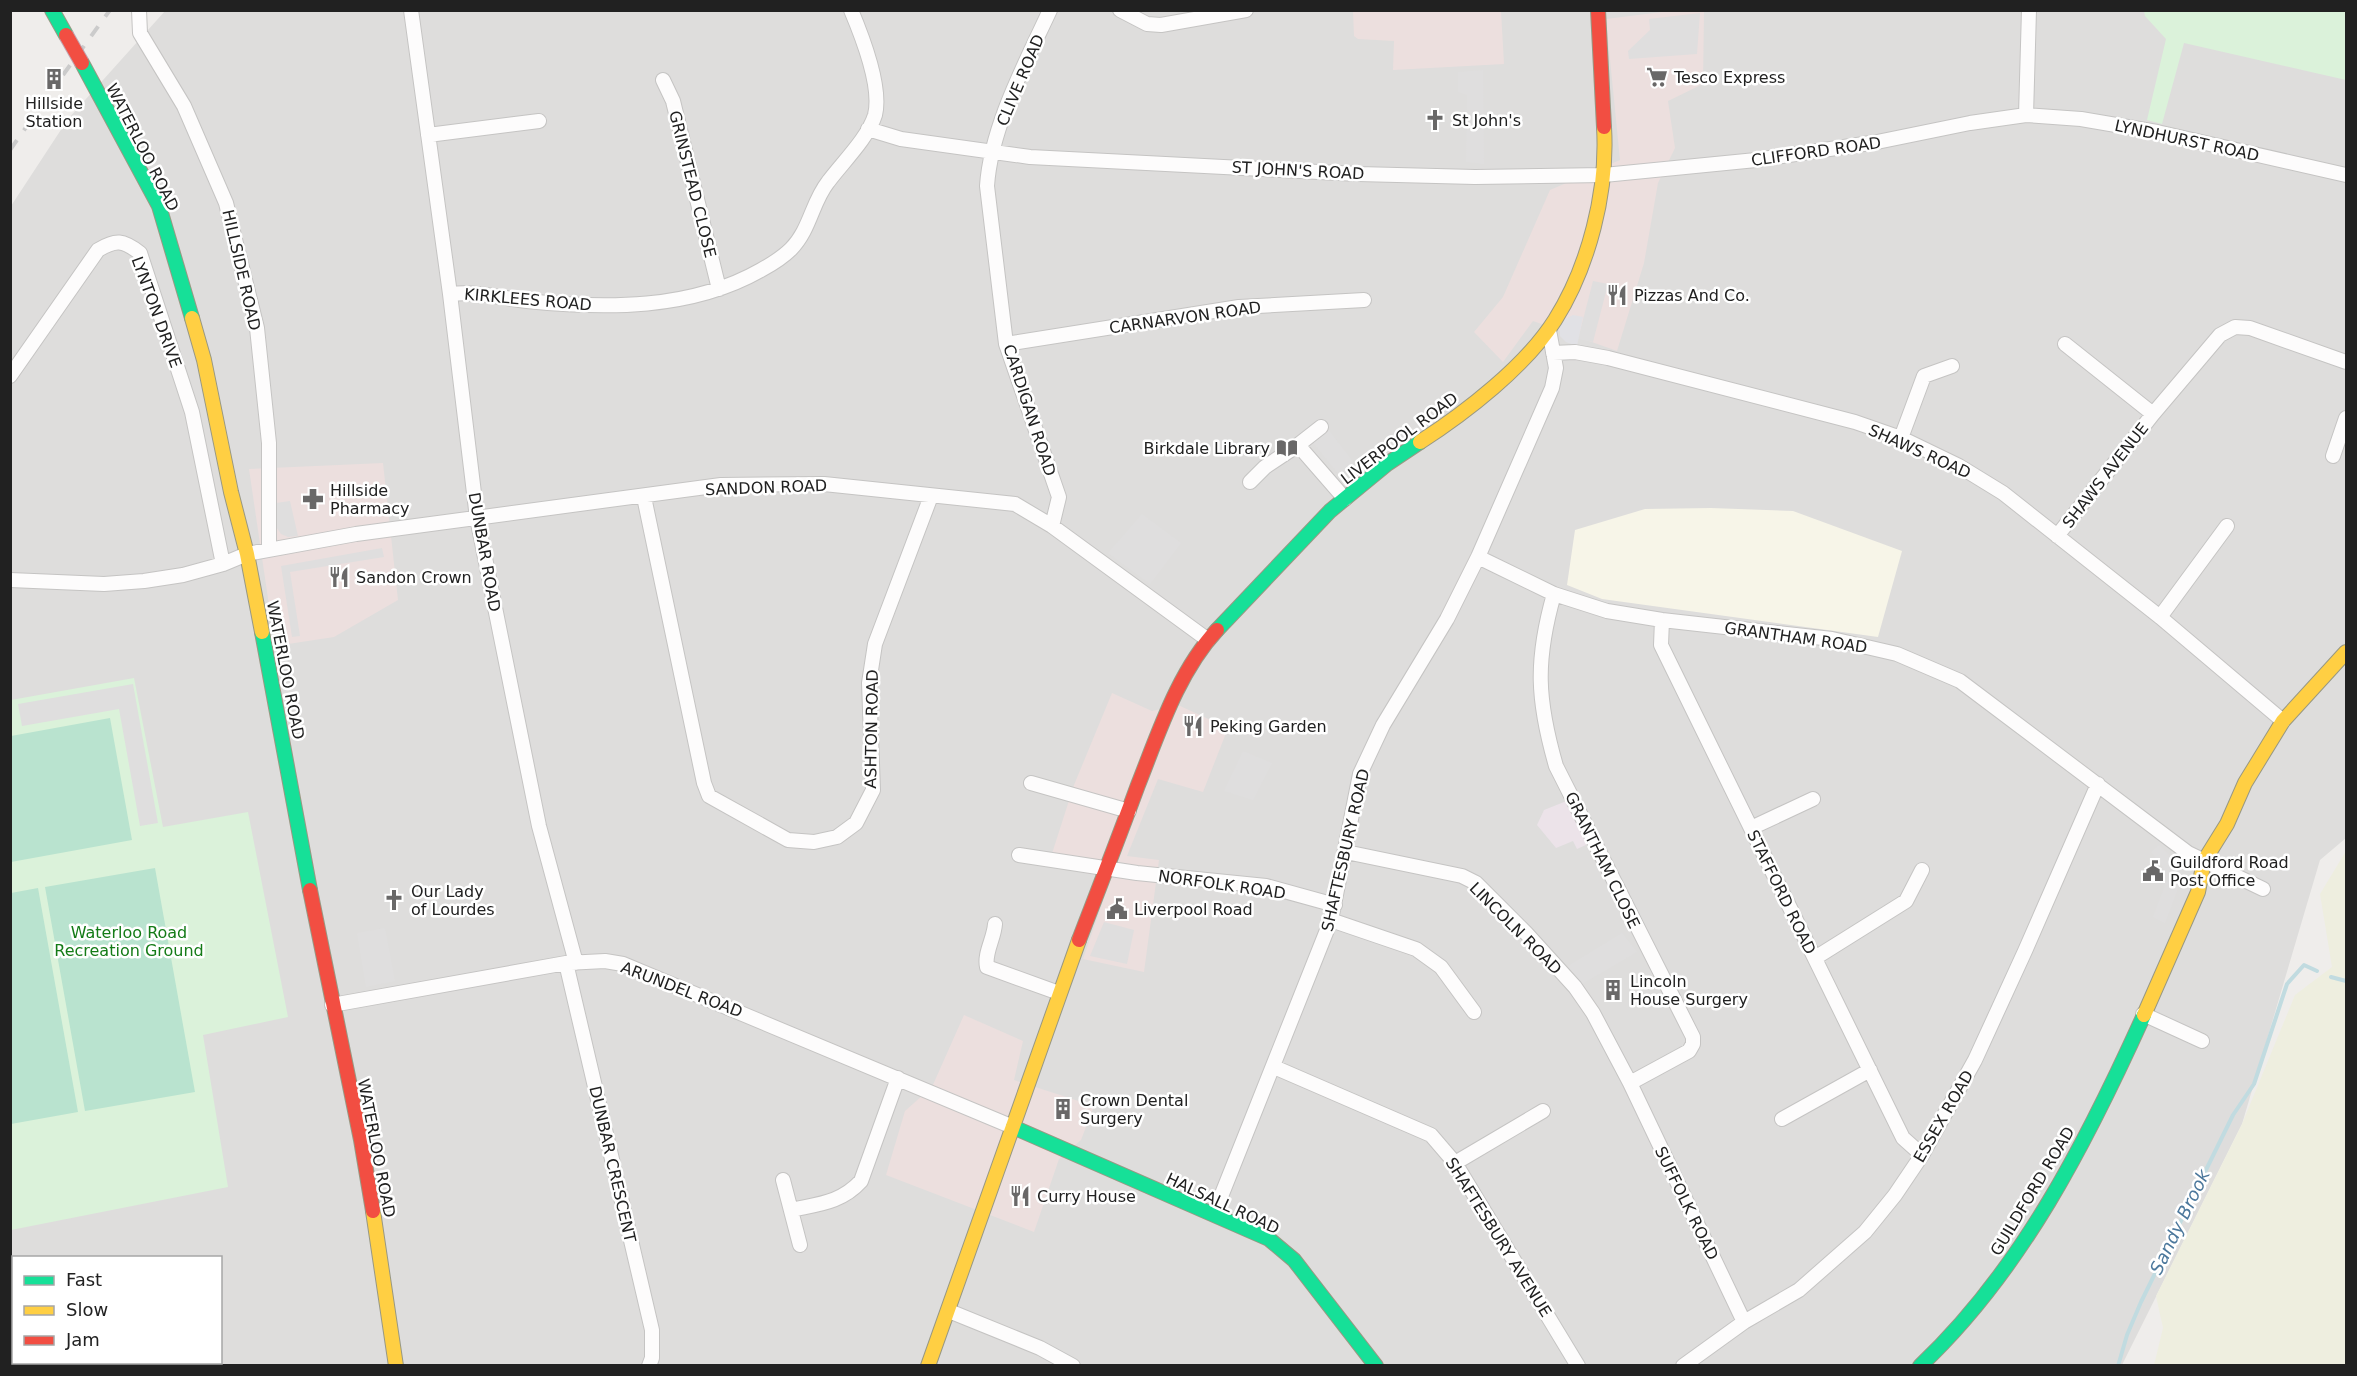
<svg xmlns="http://www.w3.org/2000/svg" width="2357" height="1376" viewBox="0 0 2357 1376" font-family="'DejaVu Sans',sans-serif">
<style>
.residential{fill:#dedddc;fill-rule:evenodd}
.commercial{fill:#ecdfde}
.industrial{fill:#ece3e9}
.education{fill:#f7f5e8}
.farmland{fill:#eeeedf}
.park{fill:#dbf2da}
.pitch{fill:#b9e3cf}
.parking{fill:#dfdede}
.plaza{fill:#e1e1e5}
.lines{fill:none;stroke-linecap:round;stroke-linejoin:round}
.stream{stroke:#c1dbe0;stroke-width:4}
.street-casing{stroke:#c5c4c3;stroke-width:16}
.fast-casing{stroke:#989883;stroke-width:16}
.slow-casing{stroke:#989883;stroke-width:16}
.jam-casing{stroke:#989883;stroke-width:16}
.street{stroke:#fdfcfc;stroke-width:14}
.fast{stroke:#16e098;stroke-width:14}
.slow{stroke:#ffcf43;stroke-width:14}
.jam{stroke:#f24e42;stroke-width:14}
.rail{stroke:#cbcbcb;stroke-width:4;stroke-dasharray:12 12;stroke-linecap:butt}
.jam-bridge-casing{stroke:#c2a4ae;stroke-width:16;stroke-linecap:butt}
.jam-bridge{stroke:#f24e42;stroke-width:14}
.labels{text-anchor:middle;stroke-width:5;stroke-linejoin:round;paint-order:stroke}
.poi-label{font-size:16px;fill:#212121;stroke:#fff;text-anchor:start}
.street-label{font-size:16px;fill:#212121;stroke:#fff}
.park-label{font-size:16px;fill:#147b17;stroke:#fff}
.water-label{font-size:18px;font-style:italic;fill:#4c789c;stroke:#fff}
</style>
<rect width="100%" height="100%" fill="#efedeb"/>
<path class="residential" d="M165,11H2346V838L2320,860L2242,1124L2122,1365L11,1366V206L68,119ZM14,1258H220V1362H14Z"/>
<path class="commercial" d="M1353,11H1501L1504,64L1393,70L1394,41L1358,39L1354,36Z
M1670,11H1704L1703,84L1668,101L1675,148L1658,183L1644,263L1617,351L1533,321L1503,362L1474,332L1503,297L1550,190L1620,160L1606,19Z
M383,463L398,600L334,637L275,646L249,469Z
M1112,693L1152,711L1178,705L1228,728L1203,792L1158,779L1127,856L1159,860L1144,972L1083,959L1111,878L1048,866L1074,785Z
M964,1015L1023,1041L1014,1080L1094,1106L1081,1140L1059,1159L1034,1232L886,1175L905,1111L932,1087Z"/>
<path class="industrial" d="M1569,800L1588,844L1577,849L1573,841L1556,848L1537,825L1544,810Z"/>
<path class="education" d="M1711,508L1793,511L1902,551L1878,637L1602,599L1567,585L1575,530L1645,509Z"/>
<path class="farmland" d="M2346,851V1365H2154L2163,1328L2156,1296L2242,1124L2295,995L2332,967L2320,894Z"/>
<path class="park" d="M2144,11H2346V80L2184,43L2162,124L2147,120L2166,39L2145,16Z
M134,678L163,827L248,812L288,1017L203,1035L228,1187L11,1230V700Z"/>
<path class="pitch" d="M110,718L132,840L11,862V736Z
M155,868L195,1092L85,1111L45,887Z
M38,888L78,1112L11,1124V893Z"/>
<path class="parking" d="M1700,13L1697,54L1629,59L1628,51L1650,30L1649,19Z
M1483,70L1484,164L1466,162L1467,95L1458,92V72Z
M1593,281L1608,284L1593,342L1578,339Z
M1320,419L1354,463L1340,476L1306,434Z
M290,501L298,536L288,537L281,534L275,525L276,503Z
M1142,514L1181,543L1150,584L1108,553Z
M382,548L384,557L290,572L300,636L292,637L281,566Z
M133,684L158,823L140,826L119,709L22,726L18,704Z
M1243,751L1272,763L1253,800L1224,791Z
M2159,845L2177,863L2182,869V878L2165,923L2153,917L2164,888L2166,876L2163,867L2151,852Z
M1104,922L1134,930L1127,964L1090,956Z
M385,928L395,981L366,987L357,933Z
M1622,933L1637,952L1582,984L1568,966Z"/>
<path class="plaza" d="M1573,315L1583,317L1577,346L1566,342L1560,336V327L1565,319Z"/>
<g class="lines">
<path class="stream" d="M2331,977L2346,981
M2118,1366L2127,1335L2141,1302L2233,1115L2254,1084L2287,984L2304,965L2317,971"/>
<defs>
<path id="street" d="M139,10L140,33L184,106L226,203L257,328L269,443V549
M411,10L450,294L477,518L539,826L576,963
M1050,10C1025,64 991,127 987,186L1006,344L1059,497L1052,526
M1120,10L1147,24L1161,25L1246,10
M663,80L673,101L719,289
M2026,115L2029,10
M868,129L901,139L1030,157L1358,174L1475,177L1604,175L1756,160L1877,142L1970,123L2026,115L2081,119L2157,132L2346,175
M428,135L539,121
M450,294C479,291 499,298 527,301C605,309 691,310 761,270C772,264 782,258 791,249C810,230 812,202 828,182C842,163 868,138 875,115C882,87 862,36 851,10
M1006,344L1239,307L1364,300
M2065,344L2153,414
M1553,353L1575,352L1608,358L1855,422L1901,438L1959,466L2003,493L2160,617L2283,721
M10,376L98,250C116,239 123,240 140,253L192,412L223,564
M1901,438L1924,376L1952,366
M1298,445L1321,427
M2333,456L2346,418
M1250,482L1265,467L1298,445L1345,499
M644,497L704,783L709,796L788,840L814,842L837,837L856,823L873,790L869,683L875,644L931,496
M2057,536L2153,414L2220,335L2235,327L2250,328L2346,362
M1478,557L1554,594L1607,611L1662,620L1832,639L1897,654L1960,681L2188,853L2263,889
M10,580L104,584L144,581L183,575L223,564L247,554L356,534L721,485L824,484L1015,504L1052,526L1208,640
M1554,594C1535,661 1537,700 1556,766L1693,1037V1044L1689,1051L1630,1083
M2160,617L2227,526
M1662,620L1661,645L1903,1138L1922,1155
M1031,783L1129,811
M1751,828L1813,799
M1346,852L1462,876L1476,883L1526,933L1575,987L1593,1013L1630,1083L1744,1322
M1019,855L1137,873L1266,886L1335,905
M1331,920L1416,949L1441,967L1474,1012
M995,924C994,939 984,953 987,967L1059,993
M1815,958L1906,901L1922,870
M566,963L652,1330V1358L649,1366
M332,1005L566,963L605,961L623,964L1013,1127
M2143,1014L2202,1041
M1274,1067L1431,1135L1455,1163L1578,1366
M1782,1119L1870,1070
M1455,1163L1543,1111
M783,1180L800,1245
M791,1210C818,1204 841,1203 861,1181L898,1078
M1214,1214L1331,920L1360,774L1383,725L1447,619L1478,557L1552,388L1556,368L1549,330
M949,1311L1040,1348L1073,1366
M10,1318L14,1317
M165,1362V1366
M1683,1366L1744,1322L1799,1290L1865,1232L1895,1195L1922,1155L1975,1060L2025,951L2098,784"/>
<path id="fast" d="M52,10L66,35
M82,63L159,206L192,318
M1217,630L1330,511L1387,464L1420,442
M262,632L310,890
M1013,1127L1269,1239L1294,1260L1376,1366
M1920,1366C2022,1270 2087,1141 2144,1015"/>
<path id="slow" d="M192,318L204,360L231,492L247,554L262,632
M1420,442C1465,413 1526,366 1555,320C1589,266 1608,191 1604,127
M2144,1015L2198,892L2204,861L2227,824L2245,783L2283,721L2346,652
M373,1211L396,1366
M928,1366L1079,940"/>
<path id="jam" d="M1598,10L1604,127
M310,890L361,1140L373,1211
M1079,940C1099,888 1119,837 1138,785C1159,732 1178,672 1217,630"/>
</defs>
<use href="#street" class="street-casing"/>
<use href="#fast" class="fast-casing"/>
<use href="#slow" class="slow-casing"/>
<use href="#jam" class="jam-casing"/>
<use href="#street" class="street"/>
<use href="#fast" class="fast"/>
<use href="#slow" class="slow"/>
<use href="#jam" class="jam"/>
<path class="rail" d="M63,75L110,10
M10,150L51,92"/>
<defs>
<path id="jam-bridge" d="M66,35L82,63"/>
</defs>
<use href="#jam-bridge" class="jam-bridge-casing"/>
<use href="#jam-bridge" class="jam-bridge"/>
</g>
<defs>
<symbol id="supermarket-bare" viewBox="-9 -9 18 18"><path d="M-6-5.5h2.5l.6 2H6L4.5 2H-2.5L-4.4-4H-6ZM-1.5 3.2a1.3 1.3 0 1 0 .1 0ZM3 3.2a1.3 1.3 0 1 0 .1 0Z" fill="#696868" stroke="#fff" stroke-width="2.5" paint-order="stroke"/></symbol>
<symbol id="building-bare" viewBox="-9 -9 18 18"><path d="M-4-6H4V6H1V3H-1V6H-4ZM-2.5-4.3h1.7v1.8h-1.7ZM.8-4.3h1.7v1.8H.8ZM-2.5-1h1.7V.8h-1.7ZM.8-1h1.7V.8H.8Z" fill="#696868" stroke="#fff" stroke-width="2.5" paint-order="stroke"/></symbol>
<symbol id="church-bare" viewBox="-9 -9 18 18"><path d="M-1.2-6h2.4v3.5h3.3v2.4h-3.3V6h-2.4V-.1h-3.3v-2.4h3.3Z" fill="#696868" stroke="#fff" stroke-width="2.5" paint-order="stroke"/></symbol>
<symbol id="restaurant-bare" viewBox="-9 -9 18 18"><path d="M-5-6h1v4h1v-4h1v4h1v-4h1v5L-1.5 .5V6h-2V.5L-5-1ZM5-6V6H3V1.5H1.5Q1.5-4 5-6Z" fill="#696868" stroke="#fff" stroke-width="2.5" paint-order="stroke"/></symbol>
<symbol id="library-bare" viewBox="-9 -9 18 18"><path d="M-6-4Q-3-5.5-.7-3.5V5Q-3 3-6 4ZM6-4Q3-5.5 .7-3.5V5Q3 3 6 4Z" fill="#696868" stroke="#fff" stroke-width="2.5" paint-order="stroke"/></symbol>
<symbol id="pharmacy-bare" viewBox="-9 -9 18 18"><path d="M-2-6h4v4h4v4h-4v4h-4v-4h-4v-4h4Z" fill="#696868" stroke="#fff" stroke-width="2.5" paint-order="stroke"/></symbol>
<symbol id="civic-bare" viewBox="-9 -9 18 18"><path d="M-.6-6.5H3V-4.5H.6V-3L4-1V1h2V6H-6V1h2V-1L-.6-3ZM-1.2 2.5V6h2.4V2.5Z" fill="#696868" stroke="#fff" stroke-width="2.5" paint-order="stroke"/></symbol>
</defs>
<g fill-rule="evenodd">
<use href="#supermarket-bare" x="1642" y="62" width="30" height="30"/>
<use href="#building-bare" x="39" y="64" width="30" height="30"/>
<use href="#church-bare" x="1420" y="105" width="30" height="30"/>
<use href="#restaurant-bare" x="1602" y="280" width="30" height="30"/>
<use href="#library-bare" x="1272" y="433" width="30" height="30"/>
<use href="#pharmacy-bare" x="298" y="484" width="30" height="30"/>
<use href="#restaurant-bare" x="324" y="562" width="30" height="30"/>
<use href="#restaurant-bare" x="1178" y="711" width="30" height="30"/>
<use href="#civic-bare" x="2138" y="856" width="30" height="30"/>
<use href="#church-bare" x="379" y="885" width="30" height="30"/>
<use href="#civic-bare" x="1102" y="894" width="30" height="30"/>
<use href="#building-bare" x="1598" y="975" width="30" height="30"/>
<use href="#building-bare" x="1048" y="1094" width="30" height="30"/>
<use href="#restaurant-bare" x="1005" y="1181" width="30" height="30"/>
</g>
<g class="labels">
<g class="poi-label">
<text x="1674" y="83">Tesco Express</text>
<text x="54" y="109" text-anchor="middle">Hillside<tspan x="54" dy="18">Station</tspan></text>
<text x="1452" y="126">St John's</text>
<text x="1634" y="301">Pizzas And Co.</text>
<text x="1270" y="454" text-anchor="end">Birkdale Library</text>
<text x="330" y="496">Hillside<tspan x="330" dy="18">Pharmacy</tspan></text>
<text x="356" y="583">Sandon Crown</text>
<text x="1210" y="732">Peking Garden</text>
<text x="2170" y="868">Guildford Road<tspan x="2170" dy="18">Post Office</tspan></text>
<text x="411" y="897">Our Lady<tspan x="411" dy="18">of Lourdes</tspan></text>
<text x="1134" y="915">Liverpool Road</text>
<text x="1630" y="987">Lincoln<tspan x="1630" dy="18">House Surgery</tspan></text>
<text x="1080" y="1106">Crown Dental<tspan x="1080" dy="18">Surgery</tspan></text>
<text x="1037" y="1202">Curry House</text>
</g>
<g class="street-label">
<text transform="translate(1020 80) rotate(-67)" y="6">CLIVE ROAD</text>
<text transform="translate(2187 140) rotate(12)" y="6">LYNDHURST ROAD</text>
<text transform="translate(143 147) rotate(63)" y="6">WATERLOO ROAD</text>
<text transform="translate(1816 151) rotate(-8)" y="6">CLIFFORD ROAD</text>
<text transform="translate(1298 170) rotate(3)" y="6">ST JOHN'S ROAD</text>
<text transform="translate(693 184) rotate(76)" y="6">GRINSTEAD CLOSE</text>
<text transform="translate(242 270) rotate(77)" y="6">HILLSIDE ROAD</text>
<text transform="translate(528 299) rotate(5)" y="6">KIRKLEES ROAD</text>
<text transform="translate(157 312) rotate(70)" y="6">LYNTON DRIVE</text>
<text transform="translate(1185 317) rotate(-8)" y="6">CARNARVON ROAD</text>
<text transform="translate(1030 410) rotate(72)" y="6">CARDIGAN ROAD</text>
<text transform="translate(1399 438) rotate(-37)" y="6">LIVERPOOL ROAD</text>
<text transform="translate(1920 451) rotate(24)" y="6">SHAWS ROAD</text>
<text transform="translate(2105 475) rotate(-52)" y="6">SHAWS AVENUE</text>
<text transform="translate(766 487) rotate(-2)" y="6">SANDON ROAD</text>
<text transform="translate(485 552) rotate(80)" y="6">DUNBAR ROAD</text>
<text transform="translate(1796 637) rotate(8)" y="6">GRANTHAM ROAD</text>
<text transform="translate(286 670) rotate(79)" y="6">WATERLOO ROAD</text>
<text transform="translate(871 729) rotate(-89)" y="6">ASHTON ROAD</text>
<text transform="translate(1345 850) rotate(-77)" y="6">SHAFTESBURY ROAD</text>
<text transform="translate(1603 860) rotate(64)" y="6">GRANTHAM CLOSE</text>
<text transform="translate(1222 884) rotate(8)" y="6">NORFOLK ROAD</text>
<text transform="translate(1782 892) rotate(64)" y="6">STAFFORD ROAD</text>
<text transform="translate(1516 928) rotate(45)" y="6">LINCOLN ROAD</text>
<text transform="translate(682 989) rotate(21)" y="6">ARUNDEL ROAD</text>
<text transform="translate(1943 1116) rotate(-60)" y="6">ESSEX ROAD</text>
<text transform="translate(377 1148) rotate(79)" y="6">WATERLOO ROAD</text>
<text transform="translate(613 1164) rotate(77)" y="6">DUNBAR CRESCENT</text>
<text transform="translate(2032 1191) rotate(-59)" y="6">GUILDFORD ROAD</text>
<text transform="translate(1223 1203) rotate(25)" y="6">HALSALL ROAD</text>
<text transform="translate(1687 1203) rotate(64)" y="6">SUFFOLK ROAD</text>
<text transform="translate(1499 1237) rotate(58)" y="6">SHAFTESBURY AVENUE</text>
</g>
<g class="park-label">
<text x="129" y="938">Waterloo Road<tspan x="129" dy="18">Recreation Ground</tspan></text>
</g>
<g class="water-label">
<text transform="translate(2180 1222) rotate(-64)" y="6">Sandy Brook</text>
</g>
</g>
<rect width="2357" height="1376" fill="none" stroke="#212121" stroke-width="24"/>
<rect x="12" y="1256" width="210" height="108" fill="#ffffff" stroke="#a6a6a6" stroke-width="1.5"/>
<rect x="24" y="1276" width="30" height="9" fill="#16e098" stroke="#a6a6a6" stroke-width="1.5"/>
<text x="66" y="1286" font-size="18" fill="#212121">Fast</text>
<rect x="24" y="1306" width="30" height="9" fill="#ffcf43" stroke="#a6a6a6" stroke-width="1.5"/>
<text x="66" y="1316" font-size="18" fill="#212121">Slow</text>
<rect x="24" y="1336" width="30" height="9" fill="#f24e42" stroke="#a6a6a6" stroke-width="1.5"/>
<text x="66" y="1346" font-size="18" fill="#212121">Jam</text>
</svg>
